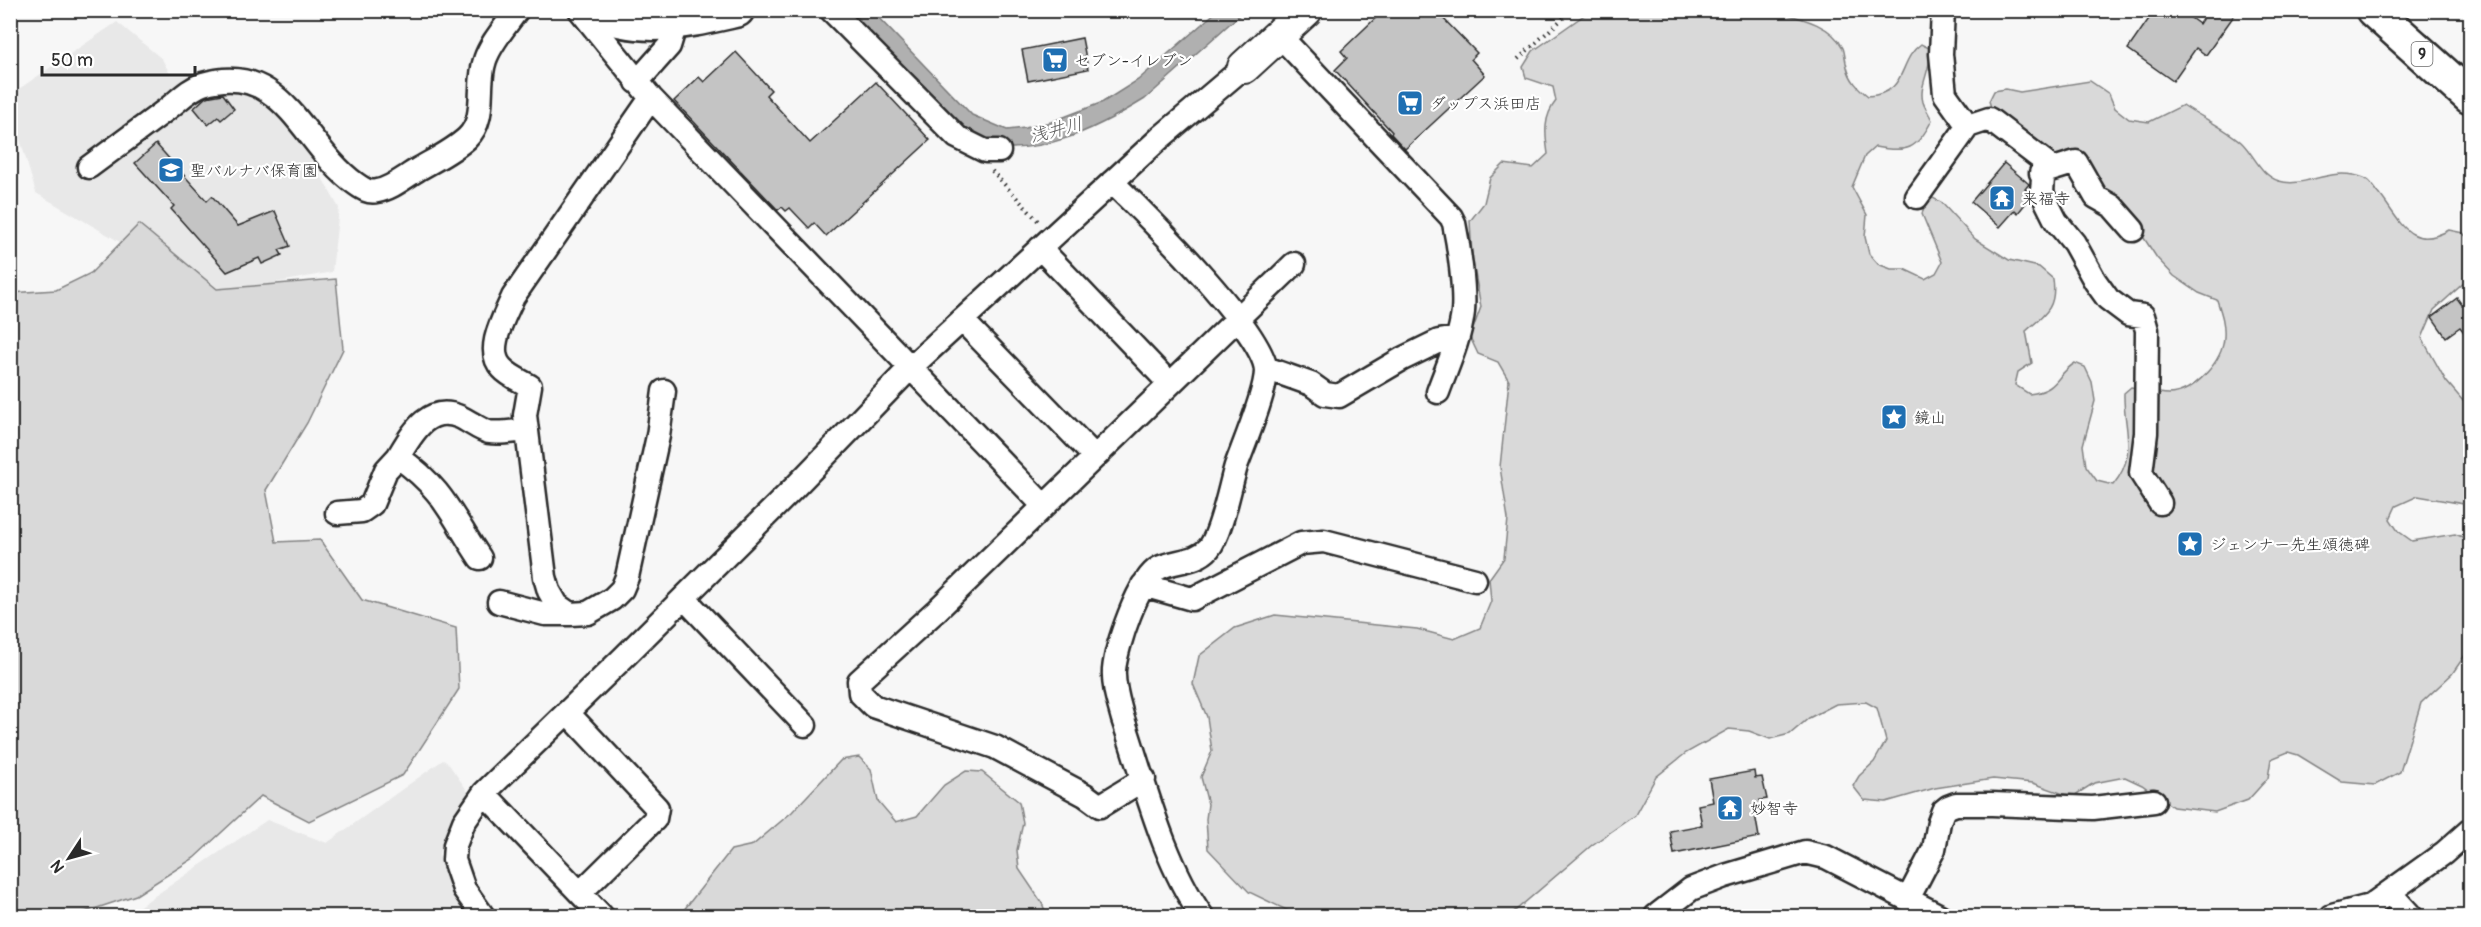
<svg xmlns="http://www.w3.org/2000/svg" width="2481" height="927" viewBox="0 0 2481 927" font-family="Pangolin,'Klee One',sans-serif">
<style>
.built{fill:#e8e8e8}
.green{fill:#d9d9d9;stroke:#828282;stroke-width:1.5}
.water{fill:#b0b0b0;stroke:#7b7b7b;stroke-width:1.5}
.building{fill:#c4c4c4;stroke:#2b2b2b;stroke-width:1.5}
.lines{fill:none;stroke-linecap:round;stroke-linejoin:round}
.street-casing{stroke:#2b2b2b;stroke-width:27}
.secondary-casing{stroke:#2b2b2b;stroke-width:36}
.highway-casing{stroke:#2b2b2b;stroke-width:38}
.path{stroke:#2b2b2b;stroke-width:4;stroke-dasharray:1.5 4.5;stroke-linecap:butt}
.street{stroke:#fff;stroke-width:22}
.secondary{stroke:#fff;stroke-width:32}
.highway{stroke:#fff;stroke-width:33}
.labels{text-anchor:middle;stroke-width:4.5;stroke-linejoin:round;paint-order:stroke}
.shield{fill:#fff;stroke:#6b6b6b;stroke-width:1.5}
.shield-label{font-size:15px;font-weight:bold;fill:#2b2b2b}
.poi-label{font-size:16px;fill:#2b2b2b;stroke:#fff;text-anchor:start}
.water-label{font-size:18px;font-style:italic;fill:#5a5a5a;stroke:#fff}
</style>
<rect width="100%" height="100%" fill="#f7f7f7"/>
<filter id="ink" filterUnits="userSpaceOnUse"><feTurbulence type="fractalNoise" baseFrequency=".0167" numOctaves="2"/><feDisplacementMap in="SourceGraphic" scale="12" xChannelSelector="R" yChannelSelector="G"/><feConvolveMatrix kernelMatrix="1 2 1 2 8 2 1 2 1" color-interpolation-filters="sRGB"/></filter>
<g filter="url(#ink)">
<path class="built" d="M117,22L162,59L170,74L206,72L264,99L282,116L306,149L339,208L332,272L211,295L36,193L11,109L10,95Z
M443,760L448,763L471,796L451,820L439,854L442,868L455,901L470,916H125L267,820L327,843Z"/>
<path class="green" d="M1770,10C1795,17 1830,22 1843,48C1845,53 1845,61 1847,67C1850,80 1858,88 1868,96C1909,93 1897,61 1921,44L1929,48C1933,69 1918,85 1923,102C1925,108 1929,114 1932,120C1917,150 1907,153 1875,147L1865,156L1852,187L1867,215L1865,237L1869,254L1878,264L1891,269H1904L1925,279L1936,273L1942,262L1922,214L1925,203L1933,198L1941,202L1975,239L2009,260L2039,267L2053,279C2057,307 2046,314 2026,331L2032,363L2018,372L2015,385L2029,394C2060,390 2054,376 2075,363L2085,367L2092,382L2095,401L2083,445L2086,466L2097,481L2113,485C2139,454 2123,429 2124,393L2131,387C2143,389 2157,394 2169,394C2194,393 2223,361 2224,337C2225,323 2221,312 2217,300L2199,293L2174,276L2157,258L2140,232L2066,157H2047L1994,117L1989,101L1994,91L2006,89L2020,92L2090,81L2109,94L2115,108L2129,119L2149,122L2183,105C2201,117 2225,128 2241,142C2254,154 2260,175 2279,181C2306,189 2329,165 2364,178C2370,180 2373,186 2377,191C2399,217 2408,253 2449,230L2463,233L2470,241V273L2466,281L2434,310L2422,338L2446,381L2470,409V505L2418,496L2396,506L2390,519L2398,531L2412,541L2455,534L2470,540V648L2452,674L2421,703L2400,772L2375,785L2342,782L2298,755L2288,752L2271,759L2268,778L2248,800L2215,812L2173,807L2142,785L2125,777L2094,783L2072,797L2033,783L1993,779L1935,788L1886,802L1864,800L1853,786L1859,776L1874,762L1886,741L1877,708L1866,702L1836,704L1809,718L1790,734L1770,739L1749,731L1729,729L1686,753L1656,777L1635,815L1592,845L1509,916H1299L1249,892L1208,849L1206,819L1208,804L1201,777L1212,751L1207,717L1193,684L1199,656L1235,628L1275,615L1417,629L1454,639L1480,628L1491,601L1489,579L1504,558L1508,519L1500,467L1509,381L1498,362L1478,354L1470,337L1481,307L1472,257L1470,221L1484,203L1490,178L1504,164L1533,168L1548,154C1545,134 1543,117 1556,101L1553,87L1526,78L1523,67L1533,51L1590,11Z
M139,224L217,289L336,279L343,349L307,423L266,490L276,542L320,540L362,600L456,628L459,689L403,775L309,821L261,796L194,858L136,895L73,916H11V293L56,290L91,273Z
M859,757L871,769L878,801L896,822L917,816L944,785L966,771L982,772L1019,802L1023,823L1017,850L1019,869L1042,903L1047,916H679L731,850L753,845L792,812L841,760Z"/>
<path class="water" d="M839,11H872L972,115L1007,130L1025,128L1051,122L1103,102L1138,80L1217,11H1244L1145,99C1098,128 1032,162 976,142Z"/>
<path class="building" d="M1384,10H1435L1477,53L1471,59L1485,75L1405,149L1391,134L1392,132L1335,70L1347,58L1341,51Z
M2155,10H2180L2199,24L2208,10H2238L2206,55L2196,48L2173,81L2128,49Z
M1082,38L1088,69L1028,81L1022,50Z
M736,52L771,90L766,95L810,143L876,82L930,140L826,236L814,223L809,228L790,208L786,211L782,207L778,210L674,101L699,77L704,82Z
M223,94L234,109L221,120L218,117L208,125L194,108L206,97Z
M156,144L207,201L212,196L238,226L275,211L290,246L279,250L282,255L262,264L259,258L227,272L171,209L174,206L135,163Z
M2004,163L2029,184L2025,189L2029,192L2030,198L2018,213L2015,210L2000,227L1971,202Z
M2457,298L2462,305L2470,298V340L2460,327L2446,337L2432,317Z
M1754,771L1755,778L1762,777L1767,799L1760,800L1763,812L1755,814L1759,837L1674,854L1670,831L1702,825L1698,805L1713,802L1709,779Z"/>
<g class="lines">
<defs>
<path id="street" d="M580,10L651,98L1043,505
M831,10L957,137L985,151H999
M1943,10L1941,54L1945,94L1968,126
M1279,35L1451,217L1454,223C1459,247 1465,289 1463,312C1460,339 1447,367 1438,392
M637,82L669,46L676,23
M651,98L513,297C505,316 484,350 502,368C509,376 521,381 530,386L525,415L545,577L549,591L557,605L570,614L588,613L612,599L622,589L627,577L658,436L664,391
M89,167C115,148 140,129 166,110C178,101 189,89 203,84C284,59 303,147 356,184C363,189 369,193 377,191C391,189 405,177 417,170C434,160 453,151 467,138C488,118 476,85 485,60C491,42 506,26 517,10
M2041,173L2076,162L2096,197L2112,206L2133,230
M1112,182C1143,212 1265,332 1266,371C1266,392 1244,444 1236,466C1230,486 1221,534 1209,548C1196,563 1174,560 1159,568C1138,579 1116,648 1114,670C1113,687 1119,704 1123,719C1145,784 1163,861 1202,916
M1917,197L1968,126L1989,119L2044,161L2042,193L2056,221L2074,243L2095,281L2108,299L2128,314L2143,316L2147,330L2146,433L2141,473L2160,503
M1040,248L1169,383
M962,320L1095,457
M1266,368L1311,384L1325,394L1339,396L1402,359L1439,341L1457,338
M337,513L362,511L372,504L386,470L398,457
M480,558C451,515 444,489 398,457C412,434 428,403 460,417C469,421 480,430 489,432C500,434 515,431 527,430
M1143,585L1192,599L1301,543L1324,541L1475,580
M684,598L805,725
M499,602L545,614H570
M567,712L657,808L655,819L580,893
M1144,779L1100,806L1085,795L995,747L873,706L860,693L859,681L937,610L1294,264
M484,793L602,916
M2390,893L2411,916
M1908,899L1934,849L1939,822L1943,811L1948,807L1956,804H1992L2093,808L2154,801
M483,916L464,889L454,860L455,845L464,822L484,793L623,658L794,488L911,367L1160,138L1244,67
M1656,916L1691,889L1725,876L1805,852L1826,857L1940,916
M2332,916L2370,906L2444,853L2470,830"/>
<path id="secondary" d="M1244,67L1306,10"/>
<path id="highway" d="M590,10C642,33 683,22 737,10
M2373,10L2470,97"/>
</defs>
<use href="#street" class="street-casing"/>
<use href="#secondary" class="secondary-casing"/>
<use href="#highway" class="highway-casing"/>
<path class="path" d="M1518,59L1572,10
M992,171L1040,223"/>
<use href="#street" class="street"/>
<use href="#secondary" class="secondary"/>
<use href="#highway" class="highway"/>
</g>
</g>
<defs>
<symbol id="supermarket-square" viewBox="-11 -11 22 22"><rect x="-9" y="-9" width="18" height="18" rx="4" fill="#1f6fb2" stroke="#fff"/><path d="M-6-5.5h2.5l.6 2H6L4.5 2H-2.5L-4.4-4H-6ZM-1.5 3.2a1.3 1.3 0 1 0 .1 0ZM3 3.2a1.3 1.3 0 1 0 .1 0Z" fill="#fff"/></symbol>
<symbol id="school-square" viewBox="-11 -11 22 22"><rect x="-9" y="-9" width="18" height="18" rx="4" fill="#1f6fb2" stroke="#fff"/><path d="M0-5L7-2L0 1L-7-2ZM-4 1L0 2.5L4 1V4Q0 6-4 4Z" fill="#fff"/></symbol>
<symbol id="temple-square" viewBox="-11 -11 22 22"><rect x="-9" y="-9" width="18" height="18" rx="4" fill="#1f6fb2" stroke="#fff"/><path d="M0-6L5-2H3V0L6.5 2.5H4V6H1.5V3h-3V6H-4V2.5H-6.5L-3 0V-2H-5Z" fill="#fff"/></symbol>
<symbol id="sight-square" viewBox="-11 -11 22 22"><rect x="-9" y="-9" width="18" height="18" rx="4" fill="#1f6fb2" stroke="#fff"/><path d="M0-6L1.8-2.2L6-1.7L2.9 1.2L3.7 5.4L0 3.3L-3.7 5.4L-2.9 1.2L-6-1.7L-1.8-2.2Z" fill="#fff"/></symbol>
</defs>
<g fill-rule="evenodd">
<use href="#supermarket-square" x="1040" y="45" width="30" height="30"/>
<use href="#supermarket-square" x="1395" y="88" width="30" height="30"/>
<use href="#school-square" x="156" y="155" width="30" height="30"/>
<use href="#temple-square" x="1987" y="183" width="30" height="30"/>
<use href="#sight-square" x="1879" y="402" width="30" height="30"/>
<use href="#sight-square" x="2175" y="529" width="30" height="30"/>
<use href="#temple-square" x="1715" y="793" width="30" height="30"/>
</g>
<g class="labels">
<rect class="shield" x="2411.5" y="42" width="21" height="24" rx="4.5"/>
<g class="shield-label">
<text x="2422" y="59">9</text>
</g>
<g class="poi-label">
<text x="1074" y="66">セブン-イレブン</text>
<text x="1430" y="109">ダップス浜田店</text>
<text x="190" y="176">聖バルナバ保育園</text>
<text x="2022" y="204">来福寺</text>
<text x="1914" y="423">鏡山</text>
<text x="2210" y="550">ジェンナー先生頌徳碑</text>
<text x="1750" y="814">妙智寺</text>
</g>
<g class="water-label">
<text transform="translate(1056 130) rotate(-15)" y="6">浅井川</text>
</g>
</g>
<rect width="2481" height="927" fill="none" stroke="#fff" stroke-width="36"/>
<rect x="18" y="18" width="2445" height="891" fill="none" stroke="#2b2b2b" stroke-width="2" filter="url(#ink)"/>
<g transform="translate(69 858) rotate(234)" stroke="#ffffff" stroke-width="4.5" paint-order="stroke">
<path d="M0-4.5L10 22L0 15L-10 22Z" fill="#2b2b2b"/>
<text y="-9" font-size="16" font-weight="bold" text-anchor="middle" fill="#2b2b2b">N</text>
</g>
<path d="M42 66v9h153v-9" fill="none" stroke="#2b2b2b" stroke-width="3"/>
<text x="51" y="66" font-size="18" fill="#2b2b2b" stroke="#ffffff" stroke-width="4.5" paint-order="stroke">50 m</text>
</svg>
